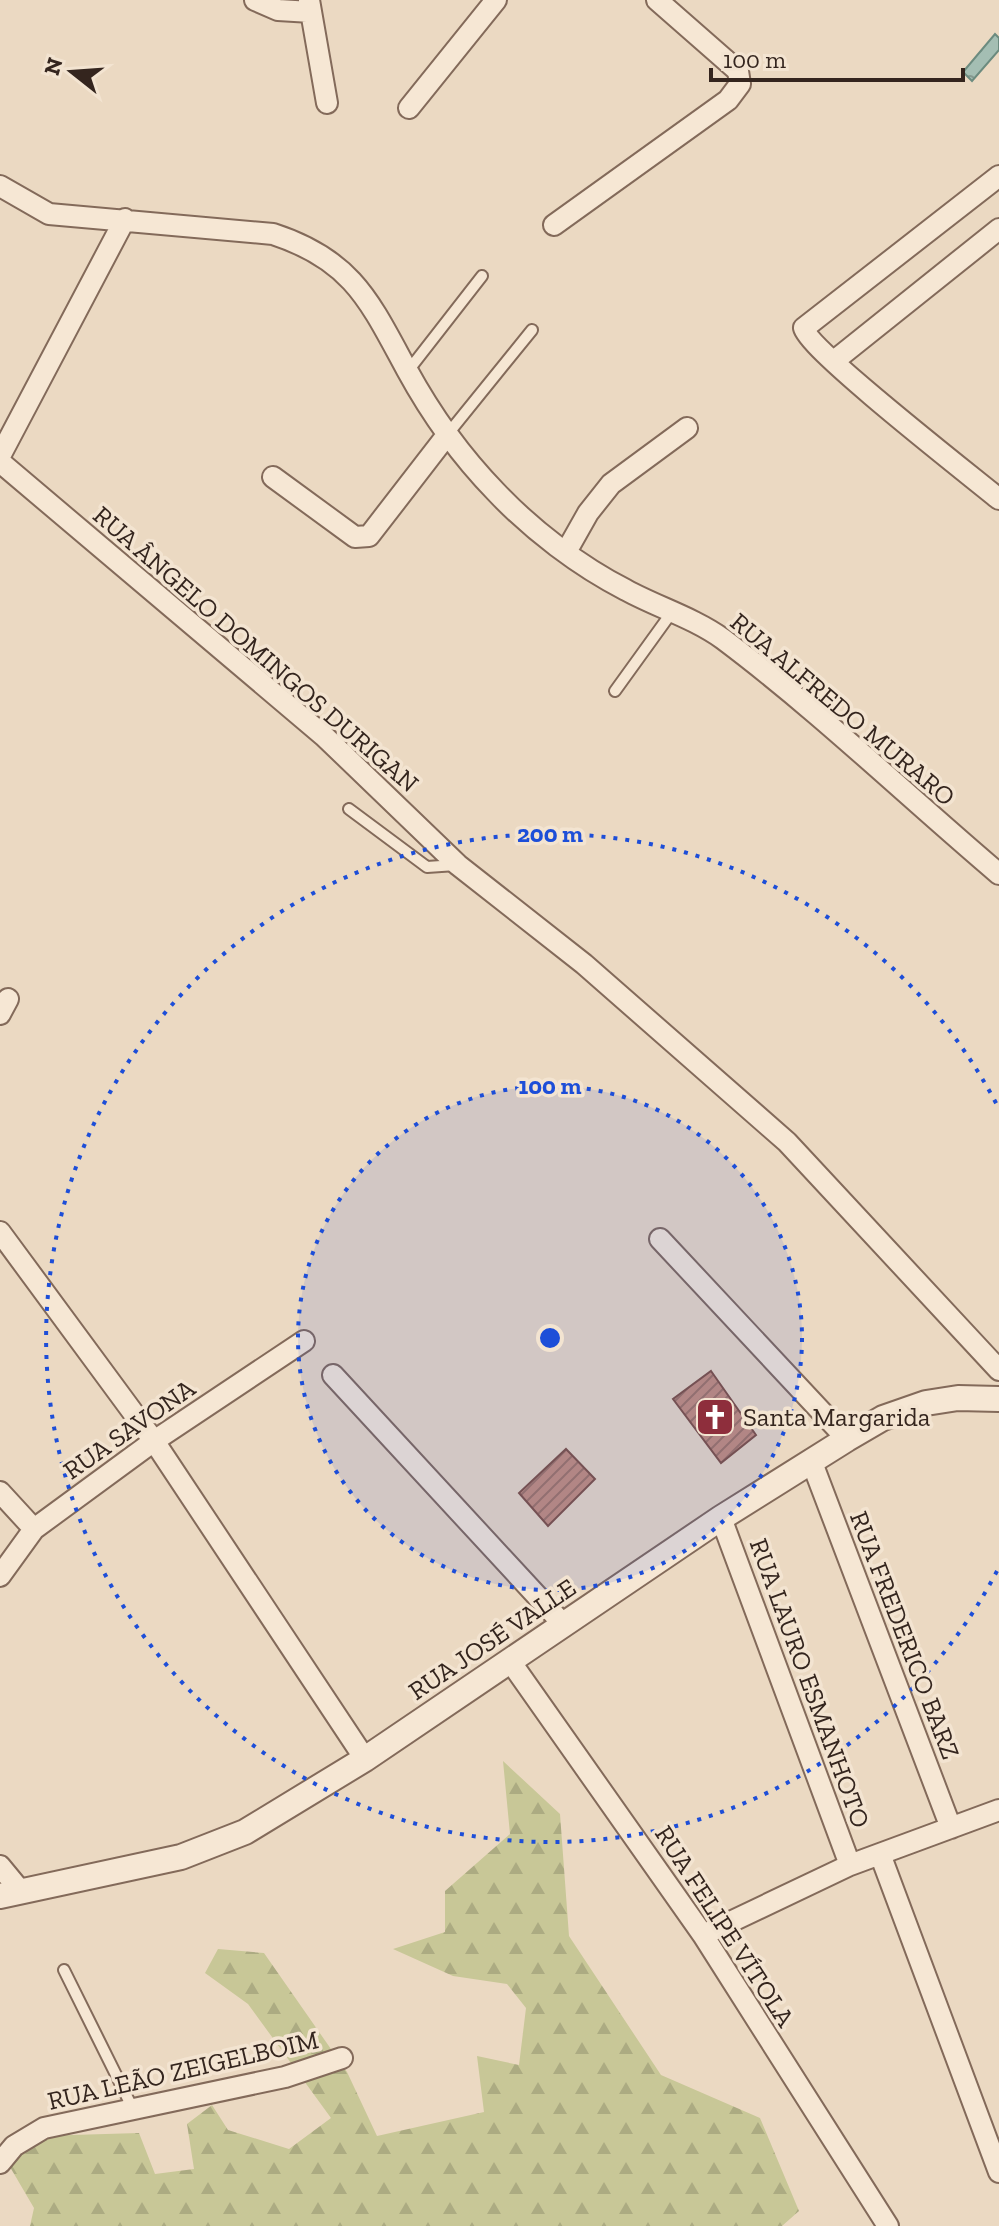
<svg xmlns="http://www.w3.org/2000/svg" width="999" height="2226" viewBox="0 0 999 2226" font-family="'Zilla Slab',serif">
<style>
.forest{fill:url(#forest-firs)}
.water{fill:url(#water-ripples);stroke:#6c8b7f;stroke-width:2}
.building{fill:url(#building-hatch);stroke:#815242;stroke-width:2}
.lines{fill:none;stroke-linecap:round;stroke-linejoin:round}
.service-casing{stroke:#836a5a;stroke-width:14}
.minor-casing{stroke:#836a5a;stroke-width:24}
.tertiary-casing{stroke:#836a5a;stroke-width:28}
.service{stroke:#f6e7d4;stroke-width:10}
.minor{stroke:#f6e7d4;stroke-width:20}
.tertiary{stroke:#f6e7d4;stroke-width:24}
.ring{fill:none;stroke:#1d4ed8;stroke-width:4;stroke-dasharray:4 8}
.labels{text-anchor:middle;stroke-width:7;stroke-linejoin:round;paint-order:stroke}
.street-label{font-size:26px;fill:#34251e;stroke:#f3e4d1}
.poi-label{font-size:26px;fill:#34251e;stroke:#f3e4d1;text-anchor:start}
.centre{fill:#1d4ed8;stroke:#f3e4d1;stroke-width:4}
.ring-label{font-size:24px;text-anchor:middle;font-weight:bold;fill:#1d4ed8;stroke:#f3e4d1;stroke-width:7;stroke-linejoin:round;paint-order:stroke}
</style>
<defs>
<pattern id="forest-firs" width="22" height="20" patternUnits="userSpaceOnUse" patternTransform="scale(2)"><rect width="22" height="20" fill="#c8c797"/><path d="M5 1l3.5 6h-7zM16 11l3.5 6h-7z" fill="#acab82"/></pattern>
<pattern id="water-ripples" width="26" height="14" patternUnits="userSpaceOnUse" patternTransform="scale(2)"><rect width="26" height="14" fill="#a4beb3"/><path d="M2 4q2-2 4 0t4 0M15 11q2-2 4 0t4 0" fill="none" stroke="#869a91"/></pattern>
<pattern id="building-hatch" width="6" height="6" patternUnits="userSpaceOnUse" patternTransform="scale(2)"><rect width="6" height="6" fill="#c78f7a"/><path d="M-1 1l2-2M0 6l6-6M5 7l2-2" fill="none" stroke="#a27563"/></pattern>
</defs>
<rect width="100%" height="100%" fill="#ebd9c2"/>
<path class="forest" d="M503,1761L560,1814L569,1936L661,2075L760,2118L799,2211L782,2226H30L34,2208L10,2167L38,2136L139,2133L155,2174L194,2169L187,2124L212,2105L228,2130L289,2149L331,2118L248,2004L205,1973L218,1949L264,1953L347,2072L377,2136L484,2112L477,2056L519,2065L526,2008L507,1984L453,1976L393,1949L445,1932V1891L510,1834Z"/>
<path class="water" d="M995,34L999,38V50L972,81L963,72Z"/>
<path class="building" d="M711,1371L756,1435L721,1463L673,1399Z
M566,1449L595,1479L548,1526L519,1493Z"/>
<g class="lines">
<defs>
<path id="service" d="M408,371L482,276
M447,435L532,330
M615,691L672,612
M349,809L427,867L456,865
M64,1970L133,2109"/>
<path id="minor" d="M255,0L278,10L311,12
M309,0L327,103
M409,108L496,0
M999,176L804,328C808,349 971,476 999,499
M0,186L49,214L273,234C353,260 370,302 407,370C431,414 461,456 496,492C532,530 579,566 626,590C657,607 694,618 723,639C819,711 907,796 999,874
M554,225L728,100L740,84L738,71L657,0
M834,361L999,229
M0,456L125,219
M0,462L324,736L458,865L584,964L787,1142L999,1370
M273,477L355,537L369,536L447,435
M566,552L588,513L611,484L687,428
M0,1014L8,999
M0,1232L154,1441L365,1759
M660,1239L847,1439
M333,1375L563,1624
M811,1460L951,1828
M0,1492L34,1529
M721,1518L850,1865
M0,1576L34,1529L154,1441L304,1341
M510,1661L703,1935L888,2226
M880,1854L999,2172
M0,1866L19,1889
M703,1935L850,1865L999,1810
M0,2163L14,2146L44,2128L285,2077L342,2058"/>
<path id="tertiary" d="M0,1896L181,1857L245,1832L365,1759L721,1518L847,1439L883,1418L926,1403L958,1398L999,1399"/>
</defs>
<use href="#service" class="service-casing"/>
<use href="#minor" class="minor-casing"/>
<use href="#tertiary" class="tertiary-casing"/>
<use href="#service" class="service"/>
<use href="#minor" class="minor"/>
<use href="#tertiary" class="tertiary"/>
</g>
<circle cx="550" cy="1338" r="252" fill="#1d4ed8" fill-opacity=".12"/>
<g class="ring">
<circle cx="550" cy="1338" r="252"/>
<path d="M997 1571A504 504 0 1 1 997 1105"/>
</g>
<defs>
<symbol id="church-square" viewBox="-11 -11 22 22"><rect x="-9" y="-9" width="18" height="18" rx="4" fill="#8e2e3c" stroke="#f3e4d1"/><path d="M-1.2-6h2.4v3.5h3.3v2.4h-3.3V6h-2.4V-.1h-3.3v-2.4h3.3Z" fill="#fff"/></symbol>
</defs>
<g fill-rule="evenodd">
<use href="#church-square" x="693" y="1395" width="44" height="44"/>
</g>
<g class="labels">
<g class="street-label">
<text transform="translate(256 649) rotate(41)" y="9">RUA ÂNGELO DOMINGOS DURIGAN</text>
<text transform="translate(843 709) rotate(40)" y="9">RUA ALFREDO MURARO</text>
<text transform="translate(129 1429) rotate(-35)" y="9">RUA SAVONA</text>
<text transform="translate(905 1635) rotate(69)" y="9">RUA FREDERICO BARZ</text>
<text transform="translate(492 1639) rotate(-34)" y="9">RUA JOSÉ VALLE</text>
<text transform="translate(810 1683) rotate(70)" y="9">RUA LAURO ESMANHOTO</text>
<text transform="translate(725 1926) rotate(57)" y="9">RUA FELIPE VÍTOLA</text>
<text transform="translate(183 2070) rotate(-13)" y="9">RUA LEÃO ZEIGELBOIM</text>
</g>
<g class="poi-label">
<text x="743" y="1426">Santa Margarida</text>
</g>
</g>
<circle cx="550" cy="1338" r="12" class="centre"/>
<g class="ring-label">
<text x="550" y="842">200 m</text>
<text x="550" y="1094">100 m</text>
</g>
<g transform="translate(72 72) rotate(287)" stroke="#f3e4d1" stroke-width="6" paint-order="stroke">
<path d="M0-6L14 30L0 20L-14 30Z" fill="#34251e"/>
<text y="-12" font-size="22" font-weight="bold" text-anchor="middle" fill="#34251e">N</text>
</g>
<path d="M711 68v12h252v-12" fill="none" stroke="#34251e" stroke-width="4"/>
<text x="723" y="68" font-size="24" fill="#34251e" stroke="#f3e4d1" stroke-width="6" paint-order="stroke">100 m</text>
</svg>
